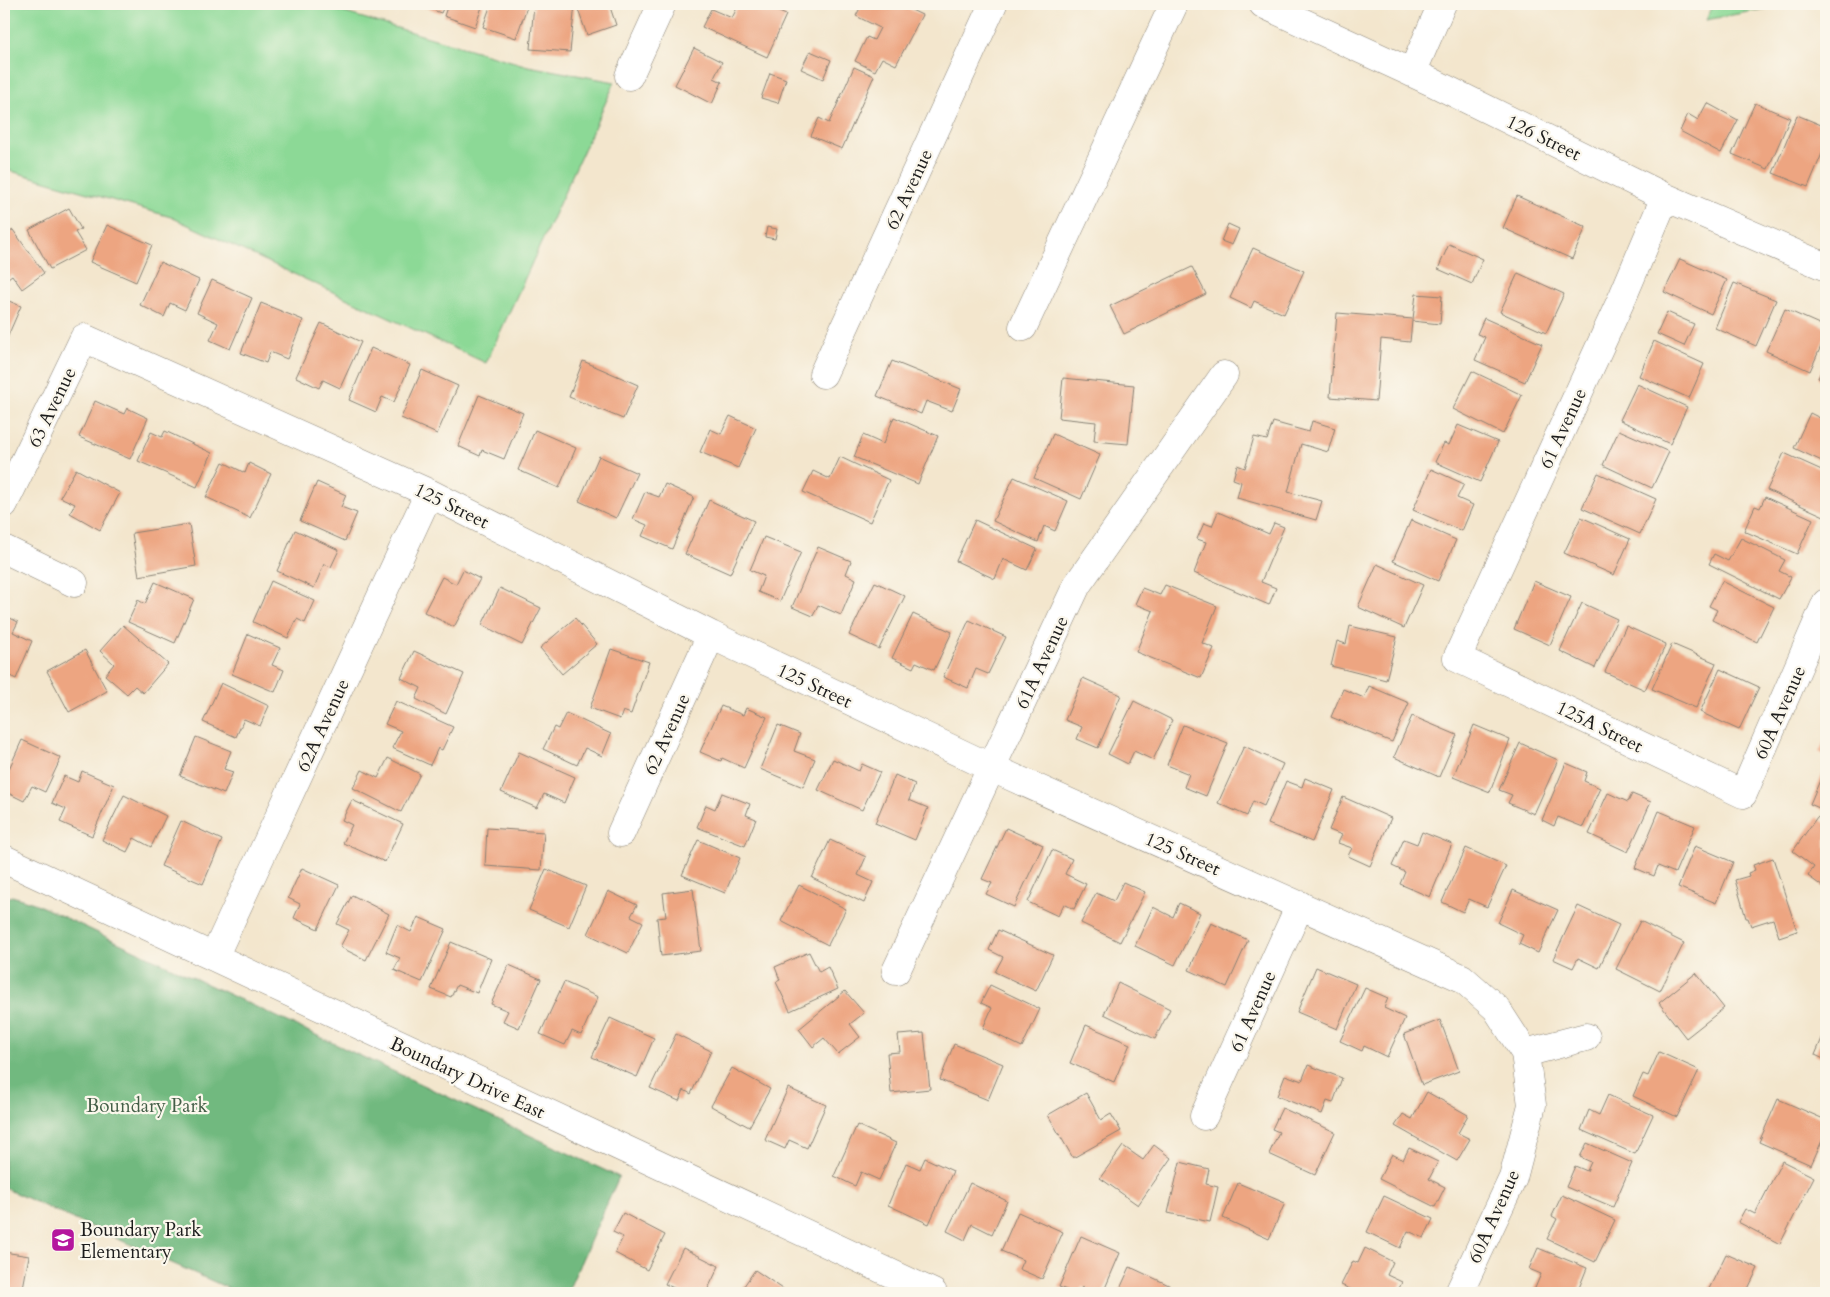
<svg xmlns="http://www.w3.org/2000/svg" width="1830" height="1297" viewBox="0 0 1830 1297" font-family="Cardo,serif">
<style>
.green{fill:#8cd996;stroke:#547a59}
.forest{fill:#71b97f;stroke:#466a4e}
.building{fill:#eda581}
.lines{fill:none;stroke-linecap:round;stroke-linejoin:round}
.minor-casing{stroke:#888174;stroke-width:29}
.minor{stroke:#fff;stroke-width:28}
.labels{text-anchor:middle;stroke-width:4.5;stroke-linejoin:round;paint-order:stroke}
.street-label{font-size:19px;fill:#1c1c1c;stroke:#fbf7ec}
.park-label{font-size:19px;fill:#435e47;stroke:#fbf7ec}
.poi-label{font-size:19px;fill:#1c1c1c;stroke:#fbf7ec;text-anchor:start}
</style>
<rect width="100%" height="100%" fill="#fbf7ec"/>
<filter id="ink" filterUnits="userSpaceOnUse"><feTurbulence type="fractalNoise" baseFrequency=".02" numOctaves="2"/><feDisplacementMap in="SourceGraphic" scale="10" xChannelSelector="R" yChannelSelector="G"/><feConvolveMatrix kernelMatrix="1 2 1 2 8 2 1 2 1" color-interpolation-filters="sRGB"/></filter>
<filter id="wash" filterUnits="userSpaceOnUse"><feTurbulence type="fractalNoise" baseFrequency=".0096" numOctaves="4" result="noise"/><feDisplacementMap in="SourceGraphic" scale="20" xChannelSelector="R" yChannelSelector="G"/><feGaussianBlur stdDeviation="1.12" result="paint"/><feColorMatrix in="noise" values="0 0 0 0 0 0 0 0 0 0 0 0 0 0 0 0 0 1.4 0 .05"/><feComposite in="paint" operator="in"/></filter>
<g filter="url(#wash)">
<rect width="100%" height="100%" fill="#f3e6cd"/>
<path class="green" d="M4,4H318L325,7L528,66L615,82L486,363L171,217L4,169Z
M1714,4H1790L1706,20Z"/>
<path class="forest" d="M12,896L34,903L619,1177L567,1293H239L4,1188V899Z"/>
<g id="blocks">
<path class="building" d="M416,4H445L441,13Z
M448,4H483L475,27L444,16Z
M491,4H528L516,38L483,27Z
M534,4H575L570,52L530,49Z
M576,4H609L616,25L587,35Z
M739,4H761L786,15L767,57L702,27L711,9L732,18Z
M862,4H899L922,15L896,65L882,58L875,71L855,61L867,37L874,40L880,28L856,16Z
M694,48L722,62L714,78L722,82L712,104L675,85Z
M810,51L831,60L823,79L801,69Z
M854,67L874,76L842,149L811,136L819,118L829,123Z
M770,73L786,79L778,103L761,98Z
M1707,103L1738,120L1721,153L1680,131L1688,114L1698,120Z
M1755,103L1790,118L1768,169L1732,154Z
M1797,115L1826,127V144L1808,187L1773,173Z
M1517,196L1586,227L1572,259L1503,228Z
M69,208L81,229L75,232L86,250L50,269L29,230Z
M1228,224L1239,229L1232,245L1221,241Z
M107,225L152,245L136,282L90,262Z
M767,227L777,229L775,239L765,237Z
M13,230L44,273L22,289L12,275L4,281V236Z
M1449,244L1483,259L1472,284L1438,269Z
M1253,248L1304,271L1284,314L1254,301L1251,308L1230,298Z
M1680,259L1727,280L1711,314L1664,292Z
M160,262L199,280L185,310L170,303L164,317L140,305Z
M1192,267L1206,294L1124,334L1110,306Z
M1518,273L1564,294L1546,333L1500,312Z
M212,280L252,298L230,349L210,340L218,323L197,313Z
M1734,283L1776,300L1756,346L1715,328Z
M1416,294L1442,296L1440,324L1412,321L1410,342L1381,339L1376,401L1330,397L1337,313L1413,319Z
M4,299L21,306L4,345Z
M261,303L303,320L287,359L270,352L266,363L241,353Z
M1785,309L1826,327V335L1810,371L1766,351Z
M1667,312L1694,324L1684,346L1657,334Z
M1484,318L1542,344L1525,382L1475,360L1485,337L1477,334Z
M321,323L361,342L340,388L323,380L319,388L296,377Z
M1654,341L1704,364L1689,398L1639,376Z
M371,348L410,365L394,402L382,397L376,412L349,400Z
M583,361L638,385L623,419L569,397Z
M892,361L961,389L952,411L926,401L921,414L877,396Z
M1826,361V382L1818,378Z
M422,370L458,386L437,434L401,418Z
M1472,371L1522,395L1503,434L1453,409Z
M1063,378L1134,385L1128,444L1094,441L1096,422L1059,418Z
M1637,384L1687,407L1670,444L1620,420Z
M479,395L523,413L504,459L482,450L480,456L458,446Z
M95,401L124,414L127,408L148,418L130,459L79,437Z
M1810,413L1826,421V463L1794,448Z
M730,416L756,428L738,468L700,452L710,429L721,434Z
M894,417L938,436L918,484L854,457L863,435L883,444Z
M1312,421L1335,428L1328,452L1301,444L1288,492L1322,501L1316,520L1237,498L1241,482L1233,479L1237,465L1245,468L1254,437L1267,440L1273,422L1309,432Z
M1458,425L1498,442L1480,482L1435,462L1444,443L1449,445Z
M535,430L576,448L559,488L518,470Z
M1619,430L1669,452L1652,488L1603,465Z
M165,431L212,453L197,487L138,461L151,432L162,437Z
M1053,434L1100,455L1081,499L1034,478Z
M1784,453L1826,472V511L1824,516L1767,490Z
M599,456L637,473L616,518L579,501Z
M840,457L889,480L870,522L803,492L813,471L830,479Z
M223,462L245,473L249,463L271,474L250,518L206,497Z
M76,469L120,493L100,530L70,513L75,504L60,497Z
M1431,469L1464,484L1457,498L1473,505L1462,531L1413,510Z
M1598,473L1656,499L1640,534L1582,508Z
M1014,477L1068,501L1055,531L1044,526L1038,542L993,521Z
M317,482L346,495L341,507L357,513L345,541L300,521Z
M665,484L694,497L672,549L642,536L647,525L633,519L645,492L659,497Z
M1765,497L1813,519L1797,554L1744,531L1755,506L1760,508Z
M709,500L754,521L730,574L685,554Z
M1218,512L1269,534L1274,523L1284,527L1261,582L1276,588L1269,605L1194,573L1206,542L1197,539L1204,523L1212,526Z
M1581,517L1630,539L1614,575L1564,553Z
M975,520L1037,549L1027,570L1003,559L995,579L956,561Z
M1411,520L1456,540L1438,581L1393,561Z
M189,524L196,566L139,576L132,533Z
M295,530L339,550L331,567L324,564L314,588L277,571Z
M764,537L801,552L780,601L758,592L764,576L750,570Z
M1741,538L1785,560L1779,571L1791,577L1779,599L1709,564L1714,554L1728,561Z
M818,547L851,561L846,574L856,579L841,615L818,605L813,616L792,607Z
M1377,564L1423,585L1404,628L1358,607Z
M463,570L480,579L454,627L424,612L442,577L456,584Z
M271,581L315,601L305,623L297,619L288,638L253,622Z
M1534,581L1571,597L1550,645L1514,629Z
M1722,581L1774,607L1757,642L1712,620L1717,610L1709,606Z
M155,582L194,599L175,643L128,622L138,600L145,604Z
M875,582L905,596L879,649L849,635Z
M1165,585L1217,606L1202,643L1214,648L1201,678L1136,652L1153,611L1135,604L1142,588L1160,595Z
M500,588L541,608L522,645L482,625Z
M1582,603L1617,619L1595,668L1560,651Z
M913,614L952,632L934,670L916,662L913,668L892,658Z
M4,615L18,622L13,632L32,641L16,679L4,673Z
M575,618L597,644L562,674L540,648Z
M969,620L1006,637L988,674L976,669L968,688L943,677Z
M123,625L168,664L143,693L135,686L127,694L105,675L114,664L100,651Z
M1350,626L1397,637L1386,680L1331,666L1337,641L1346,644Z
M1626,626L1666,644L1645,690L1605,672Z
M248,634L280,648L272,665L284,670L275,692L232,674Z
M1672,644L1716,663L1696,708L1652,689Z
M611,649L649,662L631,714L623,711L620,719L590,708Z
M85,650L107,691L69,712L47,671Z
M414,651L464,674L446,714L416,699L421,688L401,678Z
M1720,669L1759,687L1739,730L1700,712Z
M1083,678L1121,695L1098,748L1077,739L1082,727L1065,720Z
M221,683L269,706L260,726L244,719L236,737L203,722Z
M1369,686L1409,703L1392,742L1331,717L1343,689L1364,698Z
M396,701L453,727L442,750L438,748L430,765L392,748L401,731L385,724Z
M1134,701L1172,720L1153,760L1134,751L1128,764L1108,754Z
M721,706L743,715L746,708L767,717L744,768L722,758L721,761L700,752Z
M566,713L611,734L602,756L585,748L577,765L543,749L554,727L558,729Z
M1412,716L1457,735L1439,777L1394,757Z
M778,725L800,734L794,751L815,759L803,787L760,769Z
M1183,725L1228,743L1206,796L1184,787L1189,774L1167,765Z
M1474,725L1510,740L1490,792L1453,777Z
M196,737L231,751L224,769L233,772L224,794L180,776Z
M1826,737V756L1819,752Z
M22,740L61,758L45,792L32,786L24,801L4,791V780Z
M1520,743L1558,760L1534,814L1508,803L1512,795L1499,790Z
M1244,746L1283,764L1264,806L1253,801L1247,816L1218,803Z
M519,752L575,777L564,803L544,794L537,808L501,792Z
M388,758L420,774L401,812L353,788L362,770L378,778Z
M833,759L859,771L862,764L880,772L862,810L818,790Z
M1566,763L1587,772L1584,781L1600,788L1583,827L1558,817L1554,826L1542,820Z
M1826,766V811L1810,804Z
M82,771L114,785L92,836L60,822L66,809L52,803L64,776L78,782Z
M895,775L915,784L909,800L928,808L915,840L875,823Z
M1305,778L1334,790L1312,842L1268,824L1286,781L1302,787Z
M722,793L750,804L746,815L756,819L745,846L697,827L706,805L715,809Z
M1608,793L1628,802L1632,794L1651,802L1628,852L1589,834Z
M124,795L166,816L151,847L134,838L127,852L102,840Z
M1343,797L1391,818L1370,866L1348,856L1352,848L1338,843L1342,835L1329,830Z
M352,800L403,824L385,862L343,843L352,825L342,820Z
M1659,811L1695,826L1675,873L1658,866L1654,876L1635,868Z
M1817,817L1826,824V889L1808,876L1814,867L1793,851Z
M181,821L222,840L203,884L161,866Z
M487,828L544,832L541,870L485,866Z
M1006,828L1043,845L1014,907L986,894L992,883L982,879Z
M1422,832L1452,844L1430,897L1400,884L1405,872L1392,866L1404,839L1417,844Z
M698,840L740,858L725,893L682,875Z
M830,840L866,857L858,875L873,882L864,903L812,878Z
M1695,846L1733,862L1716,903L1678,887Z
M1466,848L1506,866L1487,907L1469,899L1463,912L1442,902Z
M1052,850L1072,859L1065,874L1086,884L1074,909L1064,904L1058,916L1028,902Z
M1773,858L1797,931L1779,937L1773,919L1751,926L1748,918H1746L1735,880L1749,876L1748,873L1755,870L1753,865Z
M302,868L339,885L318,929L294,918L300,904L288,898Z
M546,869L586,886L569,927L529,910Z
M1123,882L1145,892L1120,942L1081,923L1096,893L1114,901Z
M799,885L846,909L828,945L781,921Z
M693,889L701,951L661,956L657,918L666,917L663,893Z
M1513,890L1558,910L1538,953L1519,944L1523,935L1498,923Z
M608,891L637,905L631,916L643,922L628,953L588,934Z
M352,895L389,914L366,960L340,947L349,930L337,924Z
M1179,903L1200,913L1175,965L1135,946L1153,907L1173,917Z
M1578,906L1619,925L1599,968L1578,958L1573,968L1553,959Z
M418,917L446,929L422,982L394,970L400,958L386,952L397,925L411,932Z
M1640,921L1684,943L1660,991L1616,969Z
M1211,923L1248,940L1227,987L1189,970Z
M998,930L1053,955L1036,991L995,972L1003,957L989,950Z
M451,942L491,959L477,993L457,985L451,997L431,989Z
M809,952L819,972L828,967L838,989L790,1011L776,982L780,980L775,967Z
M509,965L541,979L519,1028L503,1021L508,1011L491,1004Z
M1316,967L1356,984L1337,1029L1297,1012Z
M1696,973L1724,1008L1686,1038L1659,1003Z
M564,982L598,997L581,1035L572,1031L565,1045L540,1034Z
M1118,983L1170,1009L1155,1039L1104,1014Z
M990,985L1040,1009L1022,1047L983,1028L992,1008L981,1003Z
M1365,988L1388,998L1384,1008L1405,1018L1387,1057L1364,1046L1362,1051L1340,1041Z
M845,991L864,1013L850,1024L860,1037L838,1054L824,1038L813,1047L799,1029Z
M610,1018L654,1038L637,1077L592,1057Z
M1440,1020L1459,1071L1422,1085L1404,1034Z
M1086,1025L1130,1044L1114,1082L1070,1063Z
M1826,1029V1060L1815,1055Z
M924,1033L930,1089L891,1093L887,1053L900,1052L898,1035Z
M676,1034L711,1051L691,1094L684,1090L679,1101L650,1088Z
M954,1044L1003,1064L988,1100L940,1080Z
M1659,1052L1699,1070L1677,1117L1633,1096L1643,1074L1648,1076Z
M1308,1065L1342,1078L1333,1103L1327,1101L1322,1114L1277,1096L1285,1075L1302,1081Z
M732,1068L770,1089L749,1127L711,1106Z
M788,1088L826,1105L807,1148L789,1140L785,1149L765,1140Z
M1427,1092L1468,1115L1458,1133L1470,1139L1457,1161L1395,1126L1403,1114L1412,1119Z
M1086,1093L1101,1120L1111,1114L1121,1131L1073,1158L1048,1115Z
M1608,1095L1653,1115L1635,1154L1581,1130L1589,1110L1599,1115Z
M1778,1099L1826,1120V1132L1811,1165L1759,1142Z
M1282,1108L1335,1132L1315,1175L1269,1154L1279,1132L1272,1129Z
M857,1125L896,1143L879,1180L861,1172L855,1186L834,1176Z
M1587,1143L1632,1163L1613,1207L1566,1187L1575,1166L1587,1171L1591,1162L1580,1157Z
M1154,1145L1171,1158L1138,1205L1100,1178L1123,1146L1143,1160Z
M1409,1148L1438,1162L1429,1179L1445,1187L1435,1207L1379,1179L1392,1154L1403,1160Z
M925,1158L953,1171L929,1224L888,1205L906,1163L920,1169Z
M1782,1161L1814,1177L1780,1244L1738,1222L1745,1209L1755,1214Z
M1180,1162L1209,1169L1206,1184L1218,1187L1210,1222L1168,1213Z
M970,1183L1007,1201L992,1234L972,1224L965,1240L947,1231Z
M1238,1183L1285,1203L1269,1239L1223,1218Z
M1562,1195L1615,1220L1595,1262L1547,1239L1557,1219L1552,1216Z
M1384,1196L1433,1219L1424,1238L1408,1231L1400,1248L1367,1232Z
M1018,1212L1063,1232L1042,1279L1019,1269L1023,1260L1001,1251Z
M623,1213L665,1235L647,1270L615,1253L623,1237L613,1232Z
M1081,1236L1120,1253L1103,1293H1098L1082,1287L1079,1293H1074L1059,1287Z
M683,1248L719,1266L706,1293H685L665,1284Z
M1365,1248L1393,1262L1387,1275L1402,1282L1397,1293H1359L1341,1285L1353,1261L1358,1263Z
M1538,1248L1587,1268L1577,1293H1533L1541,1274L1529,1269Z
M4,1252L29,1256L22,1293H4Z
M1726,1254L1758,1268L1746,1293H1707Z
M1130,1267L1171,1286L1167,1293H1118Z
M755,1270L789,1293H739Z"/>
</g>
</g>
<g filter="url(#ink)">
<use href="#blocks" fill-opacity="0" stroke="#888174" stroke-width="1"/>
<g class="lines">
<defs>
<path id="minor" d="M1263,4L1432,82L1665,197L1826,267
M1412,73L1442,4
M629,76L662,4
M1665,197L1623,296L1457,658L1743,794L1826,603
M1023,327L1174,4
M823,374L993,4
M4,504L84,338L429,493L711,635L992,768L1462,978L1496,1008L1525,1053L1532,1105L1513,1178L1459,1293
M4,549L74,583
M621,833L711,635
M4,859L933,1293
M214,957L429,493
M896,971L1077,585L1224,375
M1525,1053L1586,1037
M1204,1116L1300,905"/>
</defs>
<use href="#minor" class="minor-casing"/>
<use href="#minor" class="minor"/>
</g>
</g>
<defs>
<symbol id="school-square" viewBox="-11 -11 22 22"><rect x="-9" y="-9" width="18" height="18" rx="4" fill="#b5179e" stroke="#fbf7ec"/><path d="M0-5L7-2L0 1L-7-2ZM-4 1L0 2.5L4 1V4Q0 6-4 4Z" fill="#fff"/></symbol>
</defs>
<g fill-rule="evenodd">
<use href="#school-square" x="49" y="1226" width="28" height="28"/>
</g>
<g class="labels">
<g class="street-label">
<text transform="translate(1544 137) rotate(26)" y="7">126 Street</text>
<text transform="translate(908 189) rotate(-65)" y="7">62 Avenue</text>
<text transform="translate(51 407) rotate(-64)" y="7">63 Avenue</text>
<text transform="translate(1562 428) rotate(-65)" y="7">61 Avenue</text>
<text transform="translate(452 505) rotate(26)" y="7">125 Street</text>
<text transform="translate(1041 662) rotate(-65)" y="7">61A Avenue</text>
<text transform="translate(815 685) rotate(25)" y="7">125 Street</text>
<text transform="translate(1779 712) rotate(-66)" y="7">60A Avenue</text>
<text transform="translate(322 725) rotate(-65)" y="7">62A Avenue</text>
<text transform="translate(1600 726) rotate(26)" y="7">125A Street</text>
<text transform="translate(666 734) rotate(-66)" y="7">62 Avenue</text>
<text transform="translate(1183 853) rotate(24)" y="7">125 Street</text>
<text transform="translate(1252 1011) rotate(-66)" y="7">61 Avenue</text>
<text transform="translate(468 1077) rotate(25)" y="7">Boundary Drive East</text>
<text transform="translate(1493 1216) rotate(-66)" y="7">60A Avenue</text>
</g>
<g class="park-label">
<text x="147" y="1112">Boundary Park</text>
</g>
<g class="poi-label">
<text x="80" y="1236">Boundary Park<tspan x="80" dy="22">Elementary</tspan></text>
</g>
</g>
<rect width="1830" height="1297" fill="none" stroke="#fbf7ec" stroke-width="20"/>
</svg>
